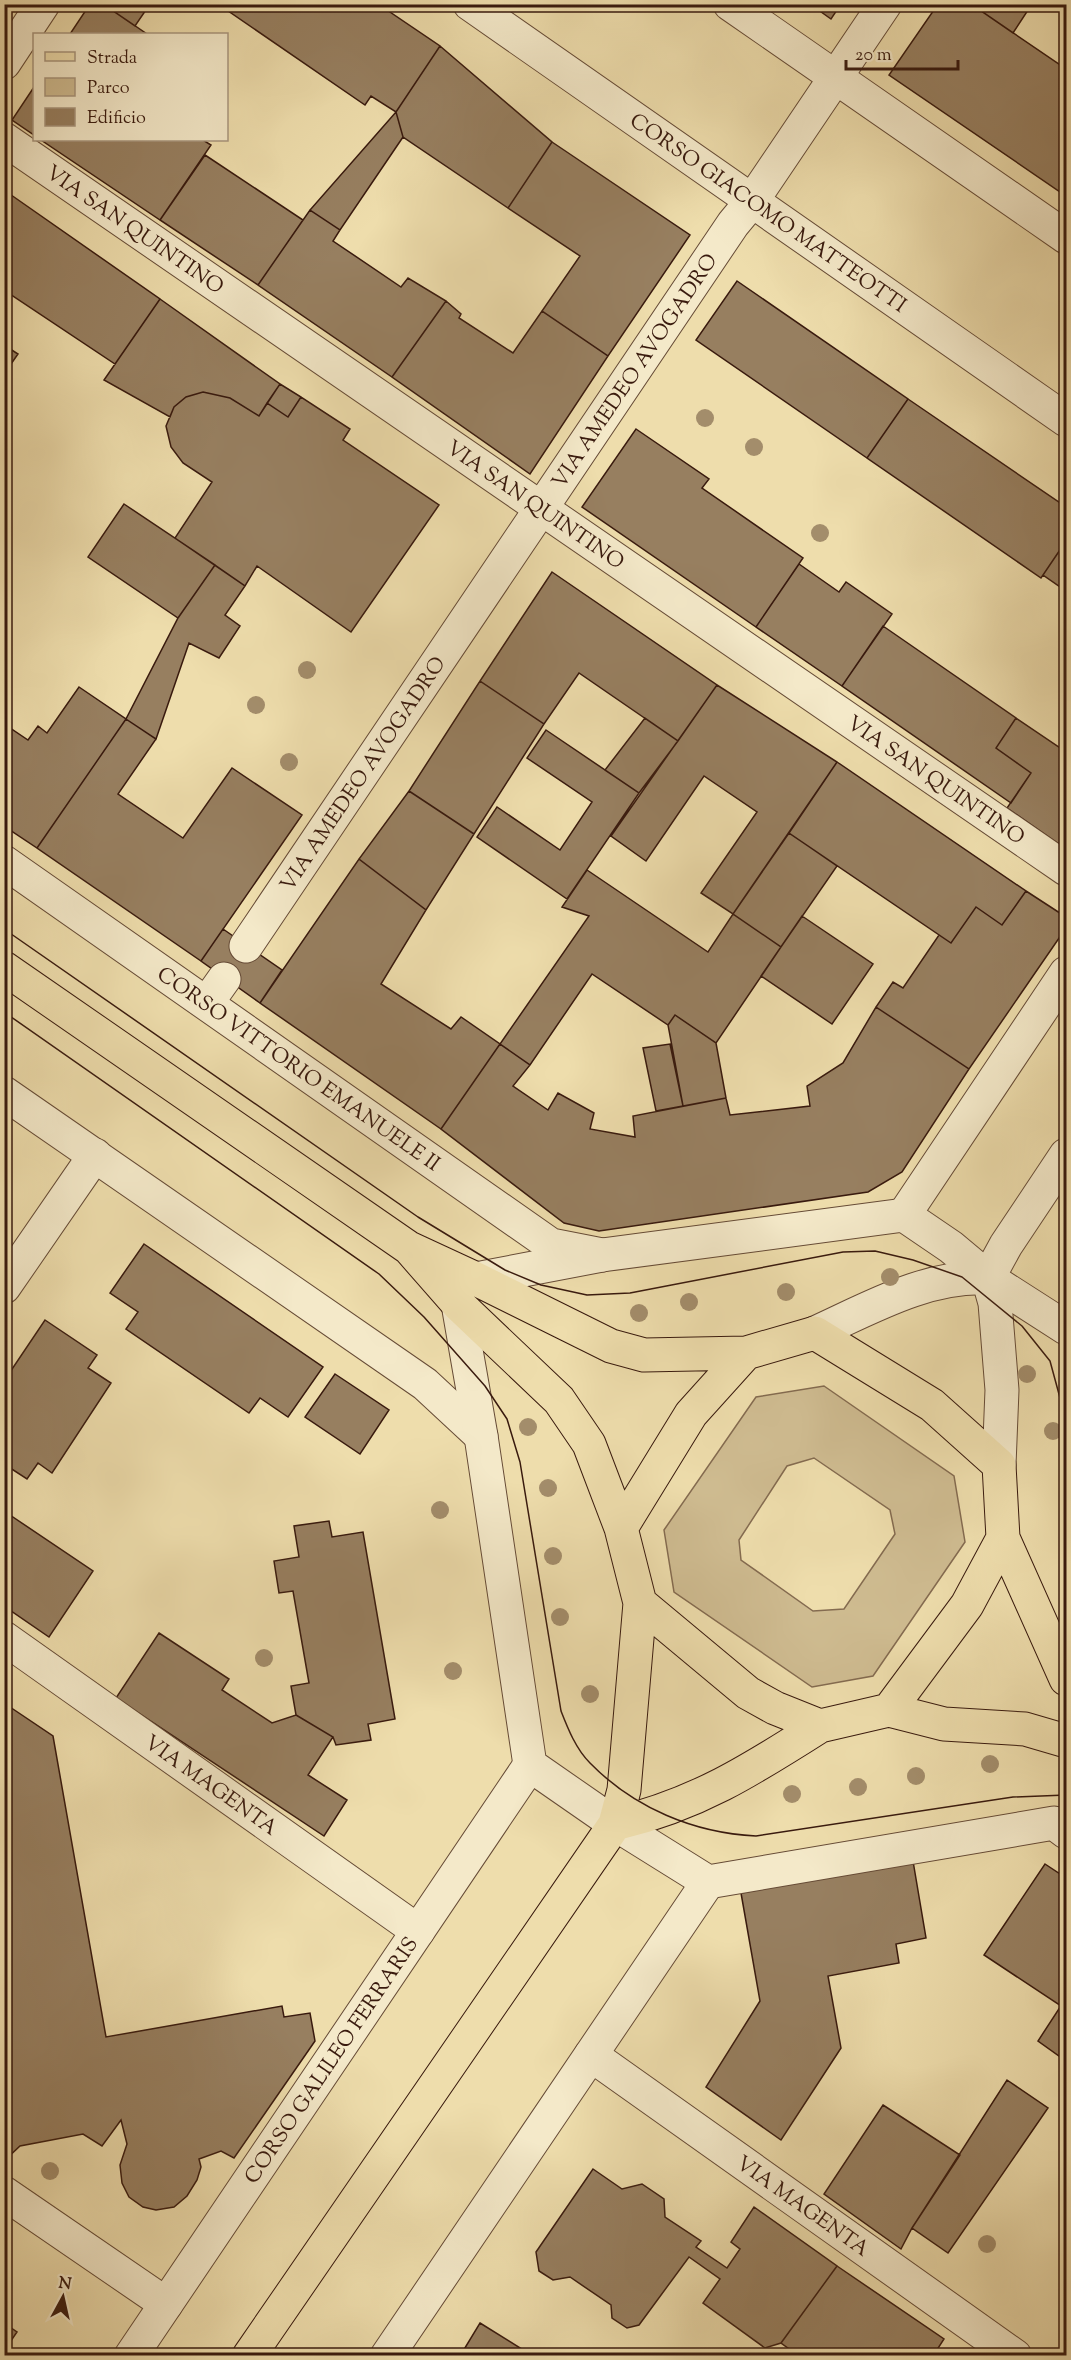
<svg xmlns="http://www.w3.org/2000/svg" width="1071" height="2360" viewBox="0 0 1071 2360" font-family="'Sorts Mill Goudy',serif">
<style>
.green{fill:#cfbc91;stroke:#846b50;stroke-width:1.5;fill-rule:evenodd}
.building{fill:#977f60;stroke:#391a0e;stroke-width:1.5}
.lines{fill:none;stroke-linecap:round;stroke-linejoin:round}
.minor-casing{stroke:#664b36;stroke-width:35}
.major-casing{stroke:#391a0e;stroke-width:35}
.minor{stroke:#f4e9c9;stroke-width:33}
.major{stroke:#eeddac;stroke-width:33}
.tram{stroke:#391a0e;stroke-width:1.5}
.tree{fill:#a38d6b}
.labels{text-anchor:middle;stroke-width:4.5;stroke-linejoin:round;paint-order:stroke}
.street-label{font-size:21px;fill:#391a0e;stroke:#f4e9c9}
</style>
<rect width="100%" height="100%" fill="#eeddac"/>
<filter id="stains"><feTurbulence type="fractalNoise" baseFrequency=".00333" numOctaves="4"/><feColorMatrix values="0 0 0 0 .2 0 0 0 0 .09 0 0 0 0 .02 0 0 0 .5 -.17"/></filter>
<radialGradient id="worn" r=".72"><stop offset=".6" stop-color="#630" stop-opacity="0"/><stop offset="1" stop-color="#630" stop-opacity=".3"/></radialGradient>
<path class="green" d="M824,1386L954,1476L965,1542L873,1676L812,1687L674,1592L664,1530L756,1397ZM814,1458L890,1510L895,1534L844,1609L813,1611L741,1560L739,1540L787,1466Z"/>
<path class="building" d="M90,4H103L147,34H70Z
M103,4H150L135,26Z
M218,4H378L440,46L396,112L371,96L365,105Z
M810,4H841L831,19Z
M938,4H971L1066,69V196L889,75Z
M971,4H1032L1013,33Z
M440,46L552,142L508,208L403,137L396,112Z
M34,87V135L12,120Z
M396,112L403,137L340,230L310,210Z
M41,140H203L211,145L160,220Z
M552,142L690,235L608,356L542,311L580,256L508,208Z
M205,155L303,220L258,285L160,220Z
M4,190L160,299L115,364L4,290Z
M310,210L340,230L333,241L401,287L408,278L446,301L392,377L258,285Z
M737,281L908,399L867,458L696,340Z
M160,299L280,384L259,416L230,398L203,392L186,397L174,407L170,417L104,380Z
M446,301L461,314L459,318L513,353L542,311L608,356L530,474L392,377Z
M4,345L18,354L4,374Z
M280,384L301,397L288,417L267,403Z
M203,392L230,398L259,416L267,403L288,417L301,397L350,429L343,440L439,505L351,632L257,566L245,586L175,538L212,482L183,463L171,447L166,426L174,407L186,397Z
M908,399L1066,507V541L1041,578L867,458Z
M636,429L709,479L702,488L803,558L756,627L582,507Z
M124,504L215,565L178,618L88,557Z
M1066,541V591L1043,575Z
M799,564L839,592L846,582L892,614L842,686L756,627Z
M215,565L245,586L225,615L240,626L219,658L189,643L156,739L126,719L178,618Z
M552,572L717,685L678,741L579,673L544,724L480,681Z
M883,626L1016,718L996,748L1031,773L1011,803L842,686Z
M480,681L544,724L474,834L409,791Z
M717,685L837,762L733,914L701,893L757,812L704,776L646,861L611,836Z
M79,687L126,719L37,848L4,826V724L28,740L38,726L47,733Z
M645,718L678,741L639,793L605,770Z
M1016,718L1066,752V849L1007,808L1031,773L996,748Z
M126,719L156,739L118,794L183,838L232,768L302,815L201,961L37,848Z
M546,730L639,793L567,899L477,837L497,807L560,850L592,802L527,758Z
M837,762L1026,891L1002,925L976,907L951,943L789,833Z
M409,791L474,834L426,910L359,859Z
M789,833L837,866L781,947L733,914Z
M359,859L426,910L381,984L451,1029L461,1017L500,1044L441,1129L260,1003Z
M587,870L708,952L733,914L781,947L716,1043L675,1015L668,1025L592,974L530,1065L500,1044L589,916L562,907Z
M1026,891L1066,917V928L969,1069L876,1007L893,982L903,988L939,935L951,943L976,907L1002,925Z
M802,916L873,964L832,1024L761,976Z
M223,929L282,970L260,1003L201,961Z
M876,1007L969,1069L902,1172L868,1192L599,1231L564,1223L441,1129L500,1044L530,1065L513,1086L548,1110L558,1093L594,1113L590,1129L635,1137L633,1116L726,1098L730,1115L810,1106L807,1086L843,1063Z
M675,1015L716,1043L726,1098L683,1106L668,1025Z
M670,1044L683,1106L656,1111L643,1048Z
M144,1244L323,1367L288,1417L260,1398L249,1413L126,1329L138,1312L110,1293Z
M45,1320L97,1355L88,1368L111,1383L52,1473L38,1463L27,1479L4,1464V1381Z
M335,1374L389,1410L360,1454L305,1417Z
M4,1511L93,1571L49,1637L4,1606Z
M329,1521L332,1537L363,1532L395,1719L368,1724L371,1740L336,1745L333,1737L296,1715L291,1686L309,1683L293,1591L279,1593L274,1561L299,1557L294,1526Z
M159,1633L229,1679L222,1690L272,1723L296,1715L333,1737L308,1775L347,1800L324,1836L116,1698Z
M4,1703L53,1736L106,2037L282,2006L284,2017L310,2013L315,2041L234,2158L221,2151L199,2159L201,2167L197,2180L187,2196L174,2207L156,2210L143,2207L129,2197L122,2183L120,2165L127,2144L121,2120L102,2146L83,2134L20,2146L4,2161Z
M913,1861L926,1938L896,1944L899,1963L828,1976L841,2048L781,2140L706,2087L760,2001L741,1893Z
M1045,1864L1066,1878V1998L1061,2006L984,1955Z
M1066,1998V2061L1038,2041Z
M1007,2080L1048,2108L948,2253L912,2228Z
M883,2105L960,2155L912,2228L901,2249L824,2194Z
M593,2169L622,2189L642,2184L664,2199L665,2217L701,2241L696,2247L727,2268L740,2249L731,2242L754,2207L837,2266L781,2343L765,2348L703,2303L720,2279L689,2257L639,2325L627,2328L612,2318L611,2305L570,2277L553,2280L539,2271L536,2252Z
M837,2266L944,2339L933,2356H799L781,2343Z
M4,2323L17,2332L4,2351Z
M480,2323L525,2351L522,2356H460Z"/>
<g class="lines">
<defs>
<g id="minor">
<path id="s1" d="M470,4L1066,420"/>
<path d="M730,4L1066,237"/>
<path d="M4,63L43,4"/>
<path id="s2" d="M4,139L1066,869"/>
<path id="s3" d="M4,862L551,1245L602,1255"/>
<path id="s4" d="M246,946L733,224L752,201L885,4"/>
<path d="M207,1003L224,979"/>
<path d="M4,1093L425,1384L481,1436"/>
<path d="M904,1215L1066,973"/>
<path d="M988,1278L995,1303L1002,1390L999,1465"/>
<path d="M988,1278L1006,1245L1066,1155"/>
<path d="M476,1279L602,1255L904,1215L951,1247L988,1278L1066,1328"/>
<path d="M4,1287L95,1155"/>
<path d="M458,1304L481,1436L530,1765L615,1824L708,1882L1054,1823L1066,1832"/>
<path d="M815,1333C870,1308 927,1275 988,1278"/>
<path id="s5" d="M4,1638L418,1931"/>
<path id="s6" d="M591,2055L1015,2356"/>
<path d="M4,2193L166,2304"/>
<path id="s7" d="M131,2356L530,1765"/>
<path d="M387,2356L708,1882"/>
</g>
<path id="major" d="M4,968L409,1248L476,1279L611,1346L644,1355L746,1353
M409,1248L458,1304L559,1400L589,1444L621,1528L640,1603L748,1693L775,1708L820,1726L889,1710L967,1605L1003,1538L999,1465L932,1405L815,1333L746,1353L691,1414L621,1528
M1003,1538L1066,1679
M889,1710L944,1724L1025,1729L1066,1741
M615,1824C696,1805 751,1770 820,1726
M249,2356L615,1824L624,1790L640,1603"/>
</defs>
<use href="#minor" class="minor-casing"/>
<use href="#major" class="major-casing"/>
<use href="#minor" class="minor"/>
<use href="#major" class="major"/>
<path class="tram" d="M4,929L418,1217L505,1270L541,1285L587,1295L630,1293L843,1252L875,1251L913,1260L962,1277L1022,1326L1050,1361L1066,1420
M4,1012L379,1274L424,1317L485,1386L507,1419L520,1462L561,1711C568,1729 576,1749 590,1763C634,1808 694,1833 756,1836L1013,1797L1066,1795"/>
</g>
<g class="tree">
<circle cx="705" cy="418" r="9"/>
<circle cx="754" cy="447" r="9"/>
<circle cx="820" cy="533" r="9"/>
<circle cx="307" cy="670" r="9"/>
<circle cx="256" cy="705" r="9"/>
<circle cx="289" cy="762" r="9"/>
<circle cx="890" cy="1277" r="9"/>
<circle cx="786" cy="1292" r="9"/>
<circle cx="689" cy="1302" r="9"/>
<circle cx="639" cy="1313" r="9"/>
<circle cx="1027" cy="1374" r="9"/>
<circle cx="528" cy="1427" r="9"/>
<circle cx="1053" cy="1431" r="9"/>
<circle cx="548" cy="1488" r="9"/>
<circle cx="440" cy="1510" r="9"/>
<circle cx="553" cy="1556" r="9"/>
<circle cx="560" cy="1617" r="9"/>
<circle cx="264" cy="1658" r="9"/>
<circle cx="453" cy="1671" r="9"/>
<circle cx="590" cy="1694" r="9"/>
<circle cx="990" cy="1764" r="9"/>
<circle cx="916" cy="1776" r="9"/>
<circle cx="858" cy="1787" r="9"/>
<circle cx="792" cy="1794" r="9"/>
<circle cx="50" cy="2171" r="9"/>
<circle cx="987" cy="2244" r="9"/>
</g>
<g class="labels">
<g class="street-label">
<text dy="7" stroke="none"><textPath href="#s1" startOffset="364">CORSO GIACOMO MATTEOTTI</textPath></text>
<text dy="7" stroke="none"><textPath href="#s2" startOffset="159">VIA SAN QUINTINO</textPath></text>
<text dy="7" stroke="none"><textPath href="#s4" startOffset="694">VIA AMEDEO AVOGADRO</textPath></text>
<text dy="7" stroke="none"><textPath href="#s2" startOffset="645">VIA SAN QUINTINO</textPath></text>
<text dy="7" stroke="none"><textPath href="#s4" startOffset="208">VIA AMEDEO AVOGADRO</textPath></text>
<text dy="7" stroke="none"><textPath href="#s2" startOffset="1131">VIA SAN QUINTINO</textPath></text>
<text dy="7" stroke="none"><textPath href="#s3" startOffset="360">CORSO VITTORIO EMANUELE II</textPath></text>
<text dy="7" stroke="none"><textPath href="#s5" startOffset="254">VIA MAGENTA</textPath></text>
<text dy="7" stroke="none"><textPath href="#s7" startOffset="357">CORSO GALILEO FERRARIS</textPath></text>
<text dy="7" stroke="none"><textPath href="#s6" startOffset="260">VIA MAGENTA</textPath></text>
</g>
</g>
<rect width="1071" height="2360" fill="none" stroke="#eeddac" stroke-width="24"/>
<rect x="6" y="6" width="1059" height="2348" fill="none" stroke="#391a0e" stroke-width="3"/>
<rect x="12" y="12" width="1047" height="2336" fill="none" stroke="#391a0e" stroke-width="1.5"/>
<rect x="33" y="33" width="195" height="108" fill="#f4e9c9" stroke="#a9967e" stroke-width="1.5"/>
<rect x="45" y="52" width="30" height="9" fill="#eeddac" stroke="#a9967e" stroke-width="1.5"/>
<text x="87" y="63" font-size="18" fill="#391a0e">Strada</text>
<rect x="45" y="78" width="30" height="18" fill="#cfbc91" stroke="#a9967e" stroke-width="1.5"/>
<text x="87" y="93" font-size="18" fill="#391a0e">Parco</text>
<rect x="45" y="108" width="30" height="18" fill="#977f60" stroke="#a9967e" stroke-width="1.5"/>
<text x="87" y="123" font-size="18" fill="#391a0e">Edificio</text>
<g transform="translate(63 2297) rotate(8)" stroke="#f4e9c9" stroke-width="4.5" paint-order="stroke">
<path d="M0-4.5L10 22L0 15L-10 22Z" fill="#391a0e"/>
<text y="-9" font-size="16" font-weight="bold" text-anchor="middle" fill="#391a0e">N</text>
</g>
<path d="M846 60v9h112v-9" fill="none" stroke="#391a0e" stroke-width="3"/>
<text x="855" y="60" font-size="18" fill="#391a0e" stroke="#f4e9c9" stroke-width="4.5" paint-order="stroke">20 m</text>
<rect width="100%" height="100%" filter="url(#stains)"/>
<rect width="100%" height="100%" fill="url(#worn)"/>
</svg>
